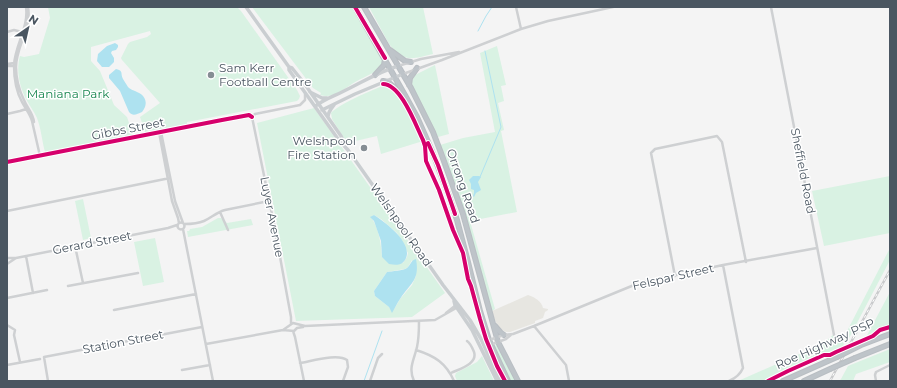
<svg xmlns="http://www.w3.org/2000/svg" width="897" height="388" viewBox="0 0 897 388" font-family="Montserrat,sans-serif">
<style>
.green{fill:#d9f2e3;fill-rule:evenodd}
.sand{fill:#e7e6e1}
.water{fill:#aee2f0}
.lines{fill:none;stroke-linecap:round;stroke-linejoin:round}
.stream{stroke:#aee2f0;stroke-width:1}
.highway-casing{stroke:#b9bec3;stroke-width:6}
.minor{stroke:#ced0d2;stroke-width:2.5}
.major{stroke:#caced1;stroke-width:3.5}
.highway{stroke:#bec4c9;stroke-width:4}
.rail-casing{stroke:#c9cacc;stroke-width:2.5}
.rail{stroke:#fff;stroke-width:1;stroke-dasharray:3;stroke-linecap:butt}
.highway-bridge-casing{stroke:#b9bec3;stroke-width:6;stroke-linecap:butt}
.highway-bridge{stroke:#bec4c9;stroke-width:4}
.cycleway-casing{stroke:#fff;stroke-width:6}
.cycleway{stroke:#d6006c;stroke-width:4}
.poi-dot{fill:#868d94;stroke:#fff;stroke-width:1.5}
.labels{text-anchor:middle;stroke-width:3;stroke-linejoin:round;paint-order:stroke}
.poi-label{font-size:12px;fill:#4a5661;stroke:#fff;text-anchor:start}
.park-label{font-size:12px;fill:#17864f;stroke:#fff}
.street-label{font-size:12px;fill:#4a5661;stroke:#fff}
</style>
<rect width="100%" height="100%" fill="#f4f4f4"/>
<path class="green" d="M48,7H237L241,11L297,90L300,96L299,99L297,101L187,122V124L145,132L140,117L160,103L122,60L121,58L128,44L130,42L147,37L151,34L150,31L91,47V61L100,71L114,105L127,117L133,135L45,152C42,141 41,128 37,118C34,111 29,105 26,99C19,86 16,69 20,56L24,57L39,54L50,18Z
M252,7H353L382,57C384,62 383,65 379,68C373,74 364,77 357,81C346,87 333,100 320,95L321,93L313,88Z
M369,7H423L433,54C412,59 404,63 389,44Z
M497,46L506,85L501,86L504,101L498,103L504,130L501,131L517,212L470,221L495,309L492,311L465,213L440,145L463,138L495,132L480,53Z
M435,65L449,134L438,137L411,83L415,75Z
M385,85C399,87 416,128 423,141L381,154L377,136L347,143L332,119L331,113C339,104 372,90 385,85Z
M314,108L445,293L412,317L296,321L257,123ZM374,215L381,219L397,233L408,253L407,257L403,263L382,257C381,243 379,229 371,217ZM412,260L416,276L412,285L400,299L396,306L392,312L389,307L375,296L374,291L387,272L405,269L408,267Z
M890,176V233L824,246L812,191Z
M83,199L91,238L83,240L75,201Z
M218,218H221L227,223L251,219L253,225L188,237L187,231H189L190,229L202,227Z
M155,238L164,282L143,286L134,242Z
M890,248V260L847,342L840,338L845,335Z
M890,292V327L880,330L873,336L865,339Z
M834,334V336L841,340L844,344L842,348L832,352H824L765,381H738L813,348L826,341Z
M497,345L507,366L516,381H509L493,346Z
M890,349V362L856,374L853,381H839L841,379L848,366Z
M482,356L494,381H457L455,376L456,373L477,362Z"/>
<path class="sand" d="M528,295C535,297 542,302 543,308L548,309V310L545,312L543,318L535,321V323L510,332C498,333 495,320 492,311Z"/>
<path class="water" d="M115,43L118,45V47L116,50L112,51L111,53L114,58V62L109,67H102L97,61L98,54L107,46Z
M116,69C124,71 120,73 123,79C124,81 127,85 128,87C131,90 133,90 137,92C147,96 148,105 142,112C137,114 133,117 129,112L120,91L109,78V75Z
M473,176H479L481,177L478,182L481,190L476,193L474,197L473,196L474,193V190L471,189V184L469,180Z
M374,215C385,222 415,244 405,260C401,266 396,265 389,264L382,257L381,241L374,221L370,217Z
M416,259C420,281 410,283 400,299C397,303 395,308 392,313L389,307L375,296L374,291L387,272C392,271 403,271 407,268C411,265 410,261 416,259Z"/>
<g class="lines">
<path class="stream" d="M478,31L486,16L492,7
M480,177L501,127L485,51
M364,381L382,331"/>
<defs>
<path id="highway" d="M355,7L406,97L417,117L432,151L449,196L457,220L468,262L480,311L489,340L508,381
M364,7L411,88L433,132L441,153L463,214L498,342L518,381
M390,50L405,61L411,62
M375,75L384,65L385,59
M383,81L388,82L403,94
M409,85L410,78L417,68
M495,326L501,333L504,335
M861,345L890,334
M855,358L890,344
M783,381L837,357
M804,381L830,369"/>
</defs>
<use href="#highway" class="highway-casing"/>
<path class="minor" d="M26,7C29,27 15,45 14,65C14,77 16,91 22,102C25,108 30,114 32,121L40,156
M28,7C32,28 16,46 16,67C16,77 19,90 24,100C27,108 33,113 34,122
M516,7L521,29
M771,7L834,335
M7,32L14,30L22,32
M7,64L14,63
M7,66H14
M398,66L421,59L459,52
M403,74L442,60L521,29L548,21L613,7
M7,114L20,111L26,109
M252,117L274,224L291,317V324
M159,132L172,201L178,218L179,223
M161,132L175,201L183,223
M7,162L222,120L249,115L252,117L255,114L300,105L305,100V94
M7,211L170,178
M220,212L228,230
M177.5 226a3.5 3.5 0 1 1 7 0a3.5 3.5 0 1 1-7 0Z
M184,224C191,224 197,224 204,221C211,218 217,212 225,210L269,201
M183,229L213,381
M75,246L83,283
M26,256L33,293
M7,258H16L168,228L177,225
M7,264L16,258
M723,265L743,368C740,375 736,378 729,381
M675,276L651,153L655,149L717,136L722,142L746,262
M68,286L138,273
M7,298L47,290
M114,310L196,294
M446,313L456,305
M7,325L15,330L14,335L20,362
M534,326L566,365L569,381
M283,330L293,323L305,326L435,320L458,307
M293,331L295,337L304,381
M489,340L504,335L513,334L534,326L639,283L723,265L817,248
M206,344L283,330L294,331L297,328L303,327
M490,345L506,339L512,334
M416,350C435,356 446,363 454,381
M300,363C312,361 338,353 347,360L348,367L343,381
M7,365L40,359
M182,370L210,365
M451,373C459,369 478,364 474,352C472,347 471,344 467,341
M48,381L44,357L202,327
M370,381L378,358L382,354
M414,381C408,368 414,360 417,347C419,338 419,330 419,321
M876,381L875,375L876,372L890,365"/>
<path class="major" d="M246,7L289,67V70L338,139L348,150L443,285L470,320L481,339L500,381
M289,67L292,68L304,83L341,136L345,145
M310,92L322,98H327
M317,105C325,99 334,96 342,92C361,83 378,72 398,66
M322,110L355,94L403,74
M328,117C328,112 331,109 334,105
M454,301L455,305L472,330L497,381"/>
<use href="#highway" class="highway"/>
<defs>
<path id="rail" d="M830,381L890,270"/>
</defs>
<use href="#rail" class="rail-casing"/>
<use href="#rail" class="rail"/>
<defs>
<path id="highway-bridge" d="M837,357L861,345
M830,369L855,358"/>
</defs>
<use href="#highway-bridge" class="highway-bridge-casing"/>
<use href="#highway-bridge" class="highway-bridge"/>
<defs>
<path id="cycleway" d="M355,7L385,58
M383,84C401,84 416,126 423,140L425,146L426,161L439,190L453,230L463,253L468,279L471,286L480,319L486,339L497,366L505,381
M428,143L438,165L455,214
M7,162L222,120L249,115L252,117
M768,381L788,371L824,355H830L836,352L873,336L880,330L890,327"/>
</defs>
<use href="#cycleway" class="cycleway-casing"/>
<use href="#cycleway" class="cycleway"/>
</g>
<g class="poi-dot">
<circle cx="211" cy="75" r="4"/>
<circle cx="364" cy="148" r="4"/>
</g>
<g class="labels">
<g class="poi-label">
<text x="219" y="72">Sam Kerr<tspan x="219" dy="14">Football Centre</tspan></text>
<text x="356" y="145" text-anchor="end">Welshpool<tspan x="356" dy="14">Fire Station</tspan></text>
</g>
<g class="park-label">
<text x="68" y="98">Maniana Park</text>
</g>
<g class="street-label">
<text transform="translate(128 129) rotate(-11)" y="4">Gibbs Street</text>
<text transform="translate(803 171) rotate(79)" y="4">Sheffield Road</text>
<text transform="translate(463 186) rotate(71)" y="4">Orrong Road</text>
<text transform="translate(272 217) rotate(79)" y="4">Luyer Avenue</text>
<text transform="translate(401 225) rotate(55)" y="4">Welshpool Road</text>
<text transform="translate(92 243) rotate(-11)" y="4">Gerard Street</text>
<text transform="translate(673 277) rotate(-13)" y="4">Felspar Street</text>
<text transform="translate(123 342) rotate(-11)" y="4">Station Street</text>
<text transform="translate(825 344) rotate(-24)" y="4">Roe Highway PSP</text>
</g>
</g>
<rect width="897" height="388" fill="none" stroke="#4a5661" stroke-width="16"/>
<g transform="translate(28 28) rotate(34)" stroke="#ffffff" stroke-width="3" paint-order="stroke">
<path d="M0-3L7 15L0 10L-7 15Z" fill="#4a5661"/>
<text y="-6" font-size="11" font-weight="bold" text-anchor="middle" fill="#4a5661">N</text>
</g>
</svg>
